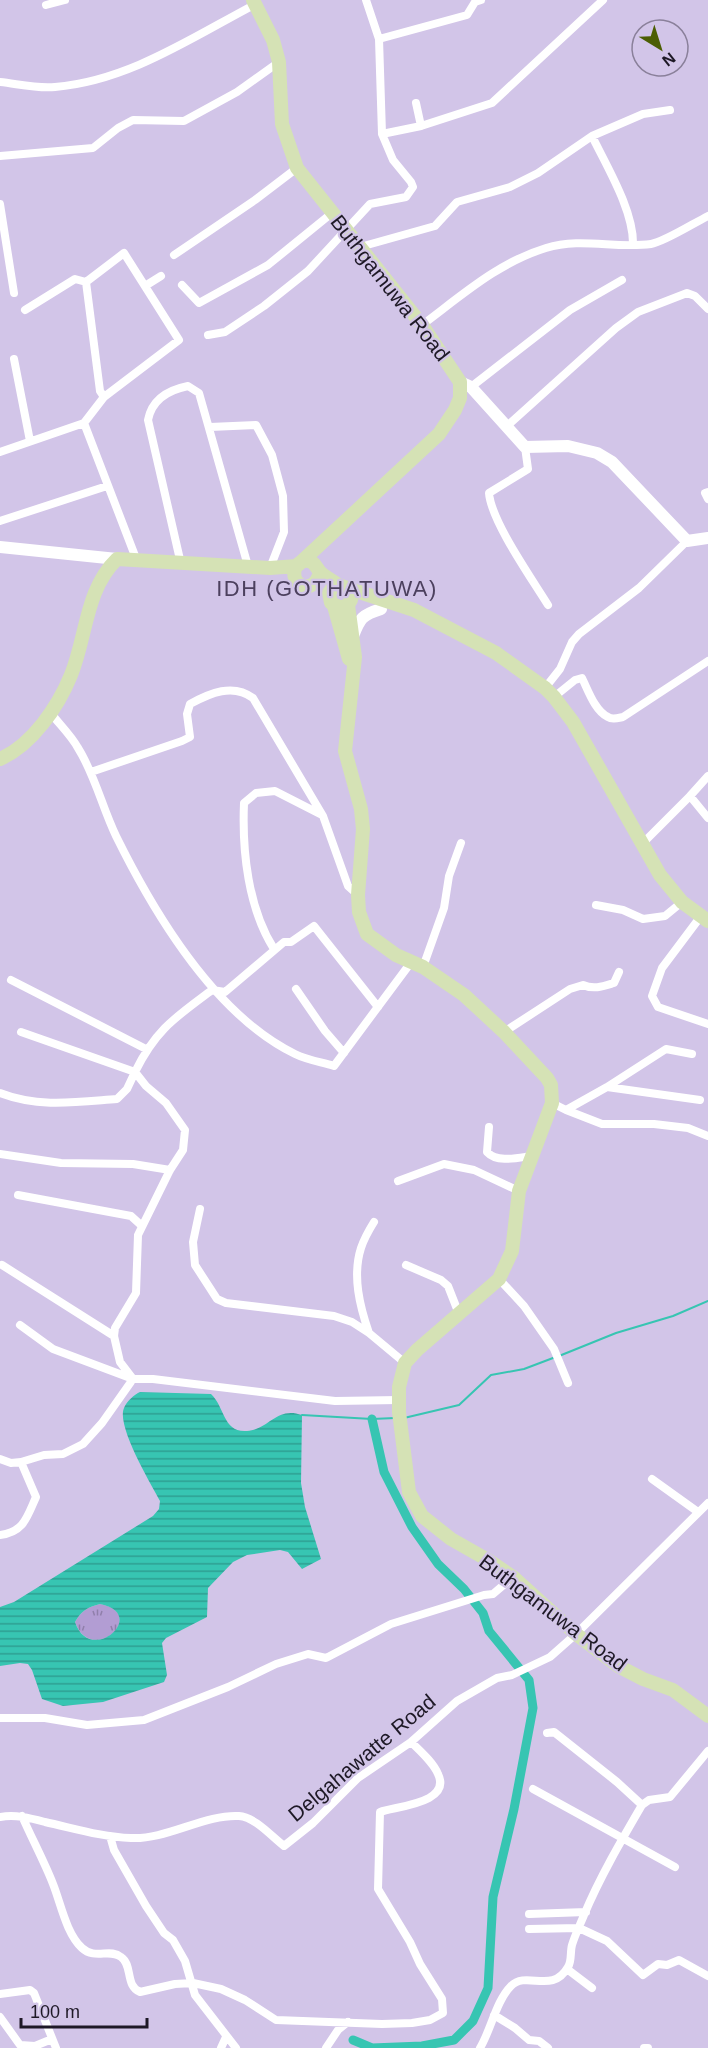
<svg xmlns="http://www.w3.org/2000/svg" width="708" height="2048" viewBox="0 0 708 2048" font-family="Arial,sans-serif">
<style>
.grass{fill:url(#grass-tufts)}
.water{fill:url(#water-rules);fill-rule:evenodd}
.lines{fill:none;stroke-linecap:round;stroke-linejoin:round}
.stream{stroke:#37c5b2;stroke-width:2}
.canal{stroke:#37c5b2;stroke-width:9}
.street{stroke:#fff;stroke-width:8}
.secondary{stroke:#fff;stroke-width:12}
.primary{stroke:#d5e2b5;stroke-width:14}
.labels{text-anchor:middle;stroke-width:4.5;stroke-linejoin:round;paint-order:stroke}
.street-label{font-size:21px;fill:#1e1926;stroke:#d2c5e8}
.neighbourhood-label{font-size:22px;letter-spacing:1.5px;fill:#4c405e;stroke:#d2c5e8}
</style>
<defs>
<pattern id="grass-tufts" width="24" height="20" patternUnits="userSpaceOnUse" patternTransform="scale(1.5)"><rect width="24" height="20" fill="#b29dd3"/><path d="M3 7l-1-3M5 7V3M7 7l1-3M15 17l-1-3M17 17v-4M19 17l1-3" fill="none" stroke="#907fab"/></pattern>
<pattern id="water-rules" width="6" height="5" patternUnits="userSpaceOnUse" patternTransform="scale(1.5)"><rect width="6" height="5" fill="#37c5b2"/><path d="M0 2.5h6" fill="none" stroke="#2e9f91"/></pattern>
</defs>
<rect width="100%" height="100%" fill="#d2c5e8"/>
<path class="grass" d="M100,1604C150,1614 91,1667 75,1622C81,1611 88,1607 100,1604Z"/>
<path class="water" d="M140,1392L211,1394C225,1407 223,1433 247,1431C270,1429 276,1406 302,1415L301,1483L305,1507L321,1559L302,1569L288,1552L280,1550L247,1555L233,1562L208,1588L207,1617L166,1638L162,1643L167,1675L164,1682L103,1702L63,1706L42,1699L32,1670L28,1664L20,1663L0,1666V1607L14,1602L153,1516L159,1509L160,1501C151,1484 116,1426 124,1408C126,1402 135,1394 140,1392ZM100,1604C150,1614 90,1667 75,1622C81,1611 88,1607 100,1604Z"/>
<g class="lines">
<path class="stream" d="M559,1356L616,1333L673,1316L708,1301
M302,1415L372,1419L395,1418
M404,1418L459,1405L491,1375L524,1369L553,1358"/>
<path class="canal" d="M353,2040L372,2048L422,2046L454,2040L473,2021L488,1988L493,1897L514,1809L533,1708L529,1680L489,1631L483,1613L464,1589L438,1564L412,1527L384,1472L372,1419"/>
<path class="street" d="M46,5L65,0
M379,39L467,15L475,2L481,0
M0,82C18,84 38,89 55,87C128,81 191,38 254,5
M416,103L421,126
M382,134L421,126L492,103L603,0
M592,136C607,167 634,211 633,245
M0,156L93,148L118,128L133,120L184,121L237,92L279,62
M0,204L14,293
M360,247L435,226L457,202L510,187L538,173L592,136L643,114L670,110
M174,255L255,200L297,168
M182,285L199,303L268,265L332,213
M145,286L161,276
M25,310L75,279L86,282
M422,325C461,296 499,262 546,248C581,237 615,249 651,244C664,242 694,223 708,216
M208,335L225,332L264,306L308,271L370,204L406,197L413,187L411,182L393,160L382,134L379,39L366,0
M14,359L30,441
M471,387L570,310L622,280
M84,423L137,561
M507,426L616,328L638,312L687,293L695,296L708,309
M210,427L256,425L272,455L283,496L284,532L270,568
M525,447L528,469L489,493C491,521 532,579 548,605
M0,452L84,423L104,397L179,340L124,253L86,282L100,391L104,397
M708,492L705,493L708,499
M0,521L107,486
M181,564L148,420C152,399 168,390 188,386L199,393L248,566
M545,688L560,669L572,642L579,634L639,588L687,541
M554,697L575,680L582,678C588,690 595,711 608,717C612,720 618,718 623,717L708,661
M50,712C59,724 71,735 78,748C95,775 102,807 116,836C154,913 215,1015 295,1054C307,1060 321,1062 334,1066L412,961
M91,772L182,741L190,737L187,714L190,704C210,693 233,683 253,698L323,816L348,886L358,895
M708,776L690,796L708,818
M642,844L690,796
M596,905L623,910L643,919L665,916L682,902
M701,916L662,968L652,996L658,1007L708,1024
M274,949C248,908 242,851 244,803L256,793L275,791L322,815
M423,967L444,908L449,876L461,843
M11,980L146,1049
M296,989L325,1031L344,1053
M504,1032L570,989L583,985C594,990 604,986 614,983L619,972
M607,1087L666,1049L692,1054
M0,1093C38,1108 77,1102 117,1099L127,1089L135,1072L21,1032
M552,1103L566,1110L607,1087L700,1100
M566,1110L602,1124H654L688,1128L708,1136
M489,1127L487,1152C497,1163 517,1158 531,1156
M0,1154L61,1163L133,1164L170,1170
M398,1181L444,1164L474,1170L519,1191
M18,1195L131,1216L142,1226
M200,1209L193,1242L195,1265L217,1299L226,1303L334,1316L352,1322L369,1333L405,1363
M2,1265L114,1336
M406,1265L441,1280L448,1286L459,1314
M499,1279L524,1306L554,1349L568,1383
M20,1325L53,1349L133,1379
M369,1333C360,1307 352,1276 361,1248C364,1239 369,1230 374,1222
M133,1379L120,1362L114,1336L115,1328L136,1293L138,1235L170,1170L183,1150L185,1130L166,1103L146,1086L135,1072C156,1029 176,1017 212,990L225,992L284,942H291L314,926L378,1007
M0,1459L11,1463L21,1462
M652,1479L698,1512
M0,1535C24,1532 27,1517 36,1497L21,1462L44,1455L63,1454L83,1444L102,1423L133,1379H153L335,1401L399,1400
M0,1718H45L87,1725L144,1720L228,1687L276,1664L308,1654L326,1658L391,1624L484,1595L493,1594L513,1577
M547,1733L554,1732L617,1782L642,1805
M533,1789L675,1867
M22,1816C32,1839 44,1861 53,1884C61,1904 66,1933 82,1948C95,1960 110,1948 121,1957C133,1965 125,1986 140,1992L175,1984L193,1983L221,1989L245,2000L276,2020L382,2024L412,2023L430,2020L443,2013L442,1999L420,1964L410,1942L378,1889L380,1812C397,1806 452,1803 438,1774C433,1762 420,1751 411,1742
M0,1817C15,1814 30,1818 45,1822C73,1828 102,1837 131,1838C166,1840 205,1814 239,1816C255,1817 272,1837 284,1846L313,1823L358,1778L411,1742L457,1701L497,1678L512,1675L550,1657L576,1634L708,1503
M110,1836L114,1850L146,1906L164,1933L173,1940L185,1961L195,1995L236,2048
M529,1914L586,1912
M529,1929L579,1928L607,1941L643,1975L658,1964L667,1965L679,1960L708,1976
M567,1969L592,1988
M0,1994L30,1990L34,1993L56,2048
M494,2015L515,2028L529,2040L539,2041L548,2048
M0,2017L20,2045L35,2046L52,2039
M221,2048L226,2037
M326,2048L338,2030L348,2022
M480,2048C491,2030 496,2001 511,1986C527,1970 552,1995 568,1967C572,1961 570,1952 572,1945C575,1935 580,1925 584,1915C600,1877 621,1841 642,1805L649,1800L670,1797L708,1751
M644,2048H648"/>
<path class="secondary" d="M460,382L471,387L525,447L568,446L597,453L612,462L687,541L708,538
M0,547L117,559
M353,636C360,618 362,615 381,609"/>
<path class="primary" d="M253,0L273,40L279,62L282,124L297,168L422,325L460,382V398L455,410L439,434L299,564
M320,572C318,580 313,588 304,586C291,583 291,564 304,561C315,559 316,569 322,574C327,578 333,581 338,585
M349,589L351,600L348,605L341,608L331,603L329,593L333,587L338,585L414,610L496,653L545,688L554,697L573,722L660,875L682,902L708,921
M348,605L355,657L345,751L361,809L363,829L358,895L359,912L367,934L396,955L423,967L464,995L504,1032L547,1078L551,1085L552,1103L519,1191L512,1251L499,1279L417,1350L405,1363L399,1387V1412L409,1492L422,1516L451,1539L488,1560L513,1577L576,1634L618,1666L643,1679L673,1690L708,1716
M334,606L349,659
M0,759C32,745 58,707 71,675C87,636 85,590 117,559L270,568L297,566"/>
</g>
<g class="labels">
<g class="street-label">
<text transform="translate(390 288) rotate(52)" y="7">Buthgamuwa Road</text>
<text transform="translate(553 1613) rotate(37)" y="7">Buthgamuwa Road</text>
<text transform="translate(362 1758) rotate(-40)" y="7">Delgahawatte Road</text>
</g>
<g class="neighbourhood-label">
<text x="327" y="596">IDH (GOTHATUWA)</text>
</g>
</g>
<g transform="translate(660 48) rotate(142)"><circle r="28" fill="#d2c5e8" stroke="#8a809a" stroke-width="1.5"/>
<path d="M0-4.5L10 22L0 15L-10 22Z" fill="#4c5e03"/>
<text y="-9" font-size="16" font-weight="bold" text-anchor="middle" fill="#1e1926">N</text>
</g>
<path d="M21 2018v9h126v-9" fill="none" stroke="#1e1926" stroke-width="3"/>
<text x="30" y="2018" font-size="18" fill="#1e1926" stroke="#d2c5e8" stroke-width="4.5" paint-order="stroke">100 m</text>
</svg>
